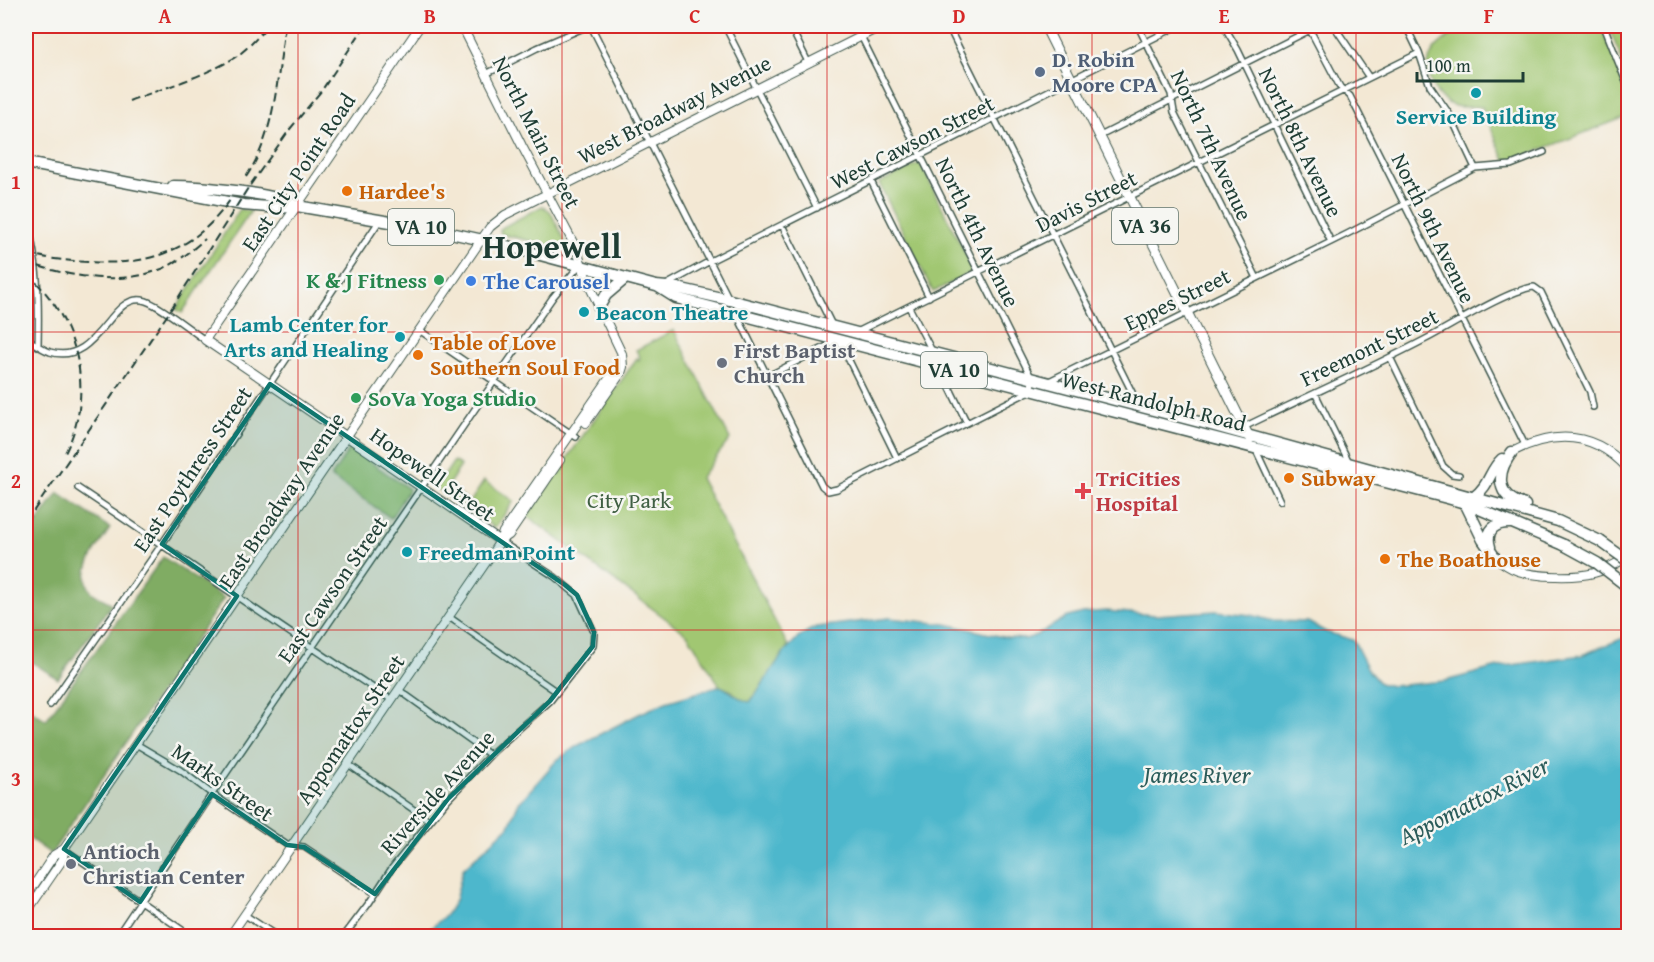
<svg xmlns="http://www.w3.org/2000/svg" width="1654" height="962" viewBox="0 0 1654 962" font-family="'Gentium Book Plus',serif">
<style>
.green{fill:#a1c772;stroke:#608253;stroke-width:1.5}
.forest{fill:#80ac64;stroke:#50744c;stroke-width:1.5}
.water{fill:#4eb7cc;stroke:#367a80;stroke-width:1.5}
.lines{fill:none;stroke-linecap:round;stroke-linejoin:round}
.street-casing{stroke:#3f574c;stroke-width:8}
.secondary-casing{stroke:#3f574c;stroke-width:10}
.primary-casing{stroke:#3f574c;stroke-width:11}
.highway-casing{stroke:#3f574c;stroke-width:13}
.street{stroke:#fff;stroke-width:5}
.secondary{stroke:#fff;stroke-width:8}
.primary{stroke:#fff;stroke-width:9}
.highway{stroke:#fff;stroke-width:10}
.rail{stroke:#1f3d34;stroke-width:2;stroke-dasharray:9 4.5;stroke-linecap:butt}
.highway-bridge-casing{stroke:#3f574c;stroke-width:13;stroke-linecap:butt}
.highway-bridge{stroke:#fff;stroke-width:10}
.marked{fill:#0f766e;fill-opacity:0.2;stroke:#0f766e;stroke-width:4.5;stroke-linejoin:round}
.grid{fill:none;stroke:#d62828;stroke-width:1.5;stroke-opacity:0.55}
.service-dot{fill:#5c6f8a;stroke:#f6f6f2;stroke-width:2}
.culture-dot{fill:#0f9aa8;stroke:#f6f6f2;stroke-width:2}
.food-dot{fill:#e8710a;stroke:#f6f6f2;stroke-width:2}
.leisure-dot{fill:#2e9e5b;stroke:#f6f6f2;stroke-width:2}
.shop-dot{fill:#3f7fe0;stroke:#f6f6f2;stroke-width:2}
.worship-dot{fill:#6b7280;stroke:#f6f6f2;stroke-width:2}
.health-dot{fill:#e0444e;stroke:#f6f6f2;stroke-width:2}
.labels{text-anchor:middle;stroke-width:5;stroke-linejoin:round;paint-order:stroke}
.shield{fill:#f6f6f2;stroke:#60746d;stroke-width:1.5}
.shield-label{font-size:21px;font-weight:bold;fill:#1f3d34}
.service-label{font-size:22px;font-weight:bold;fill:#4e5e75;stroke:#f6f6f2;text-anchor:start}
.street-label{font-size:22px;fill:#1f3d34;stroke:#f6f6f2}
.culture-label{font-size:22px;font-weight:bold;fill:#0d838f;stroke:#f6f6f2;text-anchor:start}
.food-label{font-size:22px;font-weight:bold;fill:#c56008;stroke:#f6f6f2;text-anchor:start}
.leisure-label{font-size:22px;font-weight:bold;fill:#27864d;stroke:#f6f6f2;text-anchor:end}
.shop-label{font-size:22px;font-weight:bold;fill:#366cbe;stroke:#f6f6f2;text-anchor:start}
.worship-label{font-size:22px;font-weight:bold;fill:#5b616d;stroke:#f6f6f2;text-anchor:start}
.health-label{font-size:22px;font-weight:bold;fill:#be3a42;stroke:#f6f6f2;text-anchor:start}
.park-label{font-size:22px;fill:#406044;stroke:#f6f6f2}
.water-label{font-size:24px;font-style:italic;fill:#2b5c5a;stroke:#f6f6f2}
.town-label{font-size:34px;font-weight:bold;fill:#1f3d34;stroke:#f6f6f2}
.neatline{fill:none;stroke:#d62828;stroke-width:2}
.grid-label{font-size:20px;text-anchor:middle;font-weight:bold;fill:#d62828}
</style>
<rect width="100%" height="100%" fill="#f6f6f2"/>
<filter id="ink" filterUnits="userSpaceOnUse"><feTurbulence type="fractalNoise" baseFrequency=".0167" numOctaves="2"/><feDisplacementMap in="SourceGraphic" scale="12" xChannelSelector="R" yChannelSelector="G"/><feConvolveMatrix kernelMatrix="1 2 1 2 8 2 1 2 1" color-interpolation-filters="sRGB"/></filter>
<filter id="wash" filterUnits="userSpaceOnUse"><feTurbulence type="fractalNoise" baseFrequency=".008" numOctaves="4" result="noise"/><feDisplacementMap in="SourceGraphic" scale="24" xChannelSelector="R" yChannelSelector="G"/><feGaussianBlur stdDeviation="1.35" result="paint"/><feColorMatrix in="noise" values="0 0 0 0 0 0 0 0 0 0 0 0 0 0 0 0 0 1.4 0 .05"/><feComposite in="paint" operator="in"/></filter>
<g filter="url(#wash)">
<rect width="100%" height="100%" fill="#f3e8d4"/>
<path class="green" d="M1454,26H1601L1628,94V116L1506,163L1482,107C1473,105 1464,109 1455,106C1436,100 1423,76 1430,57C1435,45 1447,38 1456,31Z
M1608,26H1628V75Z
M920,163L974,271L933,292L879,183Z
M542,206L550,211L566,243L565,249L501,234L500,230L503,227Z
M240,209L251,211L182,313L176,309Z
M674,330L730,439L700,478L788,646L750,702L742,701L732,691L720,686L688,635L527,516L637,358L639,360L640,357L636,350Z
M350,448L409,489L391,518L331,477Z
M454,461L461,466L448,485L465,498L463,506L436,488Z
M484,481L514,501L495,528L466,508Z"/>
<path class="forest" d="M58,493L110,528C100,545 75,573 92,592C97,597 107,600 112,604L58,679L29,660L26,666V539Z
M163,557L224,598L51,854L26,836V707L46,720Z"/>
<path class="water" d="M1106,611L1156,615L1216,611L1251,615L1273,621L1308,622L1326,632L1353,640L1369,671L1379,683L1392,686L1445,681L1498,667L1582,655L1628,636V923L1587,936H422L447,914L455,901L463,869L509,826L518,804L557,760L577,746L639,714L666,702L720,686C731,690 739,701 750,702C771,676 784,639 817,627L889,618L946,624L1008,638L1026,639L1037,635L1065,618L1083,613Z"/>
</g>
<g filter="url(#ink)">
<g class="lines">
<defs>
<path id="street" d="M591,26L729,299
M725,26L817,208
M790,26L808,62
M856,26L1032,379L1031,390
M948,26L1139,406
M1138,26L1171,94L1174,112L1257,278
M1224,26L1238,50L1331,242
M1334,26L1368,76
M1406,26L1419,53L1430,86L1450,115L1475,168
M1604,26L1628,87
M1310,30L1340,87L1350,96L1525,445
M486,74L537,48L588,26
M1100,136L1318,26
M871,181L929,297
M26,219C39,261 39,302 38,346
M782,225L832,325
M666,285L710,261L1178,26
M909,307L932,351
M737,315L822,486L828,491L837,489L1028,392
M419,330L576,437
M859,331L1419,53
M26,338C33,343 41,349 50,352C98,366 109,295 142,300C157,302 190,330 205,340
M840,342L897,458
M1390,357L1443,466L1452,474L1459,475
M940,368L967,423
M768,376L837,341
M1047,382L1347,234L1475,168L1511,165L1544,152
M1315,393L1349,462
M1244,427C1305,397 1367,370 1426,339C1451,326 1508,290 1534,287L1541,292L1590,392L1593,407
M1255,448L1280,501
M78,488C183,558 285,632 392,700
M449,617L557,692
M399,690L490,755
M50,705L162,544L380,220
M136,744L180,770L212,794L287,845L304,847L375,894
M348,764L430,821
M64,849L191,936
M245,915L277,936
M117,936L212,794L475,409L553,297L579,266
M344,936L369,903L392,868L448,799L494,751L550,701L593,646L594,632L577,595L555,577L500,541"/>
<path id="secondary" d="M420,26L205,340L500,541
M462,26L522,146L576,248L588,283L622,354L623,367L621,373L586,423
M1512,452C1555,430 1595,432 1628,469
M500,541L509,535L560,460
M1494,556C1501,562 1509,568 1518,571C1537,577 1575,578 1594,573C1606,570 1617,563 1628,557
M26,897L54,855L64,849L490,227L505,215L882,26
M26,913L63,859L64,849
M230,936L491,555L500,541L503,532L617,367L622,354"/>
<path id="primary" d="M1045,26L1250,439"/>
<path id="highway" d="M26,163L243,205L280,208L297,206L437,230L492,242L656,286L677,288L730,300L1207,424L1558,521L1600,541
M173,186C194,186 282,193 296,206
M657,286L676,298L1447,498L1465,503L1564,545
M599,307L606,295L626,278
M1512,452C1496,473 1495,497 1525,505
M1474,497C1490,485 1489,471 1502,459
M1465,503L1483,540L1494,556
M1490,547C1485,530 1495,522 1512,523"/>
</defs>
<use href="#street" class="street-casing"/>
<use href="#secondary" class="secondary-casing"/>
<use href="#primary" class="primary-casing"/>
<use href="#highway" class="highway-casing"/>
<use href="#street" class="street"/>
<use href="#secondary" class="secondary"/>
<use href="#primary" class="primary"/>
<use href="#highway" class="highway"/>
<path class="rail" d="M129,101C160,89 216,73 241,53C251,45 259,36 267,26
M246,177C276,133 277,77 285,26
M26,253C47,259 68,261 90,262C150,266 195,250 230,200
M26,262C65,276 118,286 159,270C176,264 191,251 205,239
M26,273C78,317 97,393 64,455
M26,522L168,314L248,188L290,129L322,90L365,26"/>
<defs>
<path id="highway-bridge" d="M1600,541L1628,561
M1564,545L1597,563L1628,587"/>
</defs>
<use href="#highway-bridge" class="highway-bridge-casing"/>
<use href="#highway-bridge" class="highway-bridge"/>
</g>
</g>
<path class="marked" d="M270,384L565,585L577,595L594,632L593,646L550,701L448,799L375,894L304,847L287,845L212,794L140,902L64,849L237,596L162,544Z"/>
<path class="grid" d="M298,26V936M562,26V936M827,26V936M1092,26V936M1356,26V936M26,332H1628M26,630H1628"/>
<circle class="service-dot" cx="1040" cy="72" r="6"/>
<g class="culture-dot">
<circle cx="1476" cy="93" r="6"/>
<circle cx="584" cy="312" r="6"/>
<circle cx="400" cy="337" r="6"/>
<circle cx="407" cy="552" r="6"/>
</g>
<g class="food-dot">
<circle cx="347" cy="191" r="6"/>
<circle cx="418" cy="355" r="6"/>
<circle cx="1289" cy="478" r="6"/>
<circle cx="1385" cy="559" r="6"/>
</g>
<g class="leisure-dot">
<circle cx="439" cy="280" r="6"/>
<circle cx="356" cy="398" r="6"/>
</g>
<circle class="shop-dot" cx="471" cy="281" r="6"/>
<g class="worship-dot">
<circle cx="722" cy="363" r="6"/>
<circle cx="71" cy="864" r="6"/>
</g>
<path class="health-dot" d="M1080 482h6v6h6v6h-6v6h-6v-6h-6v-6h6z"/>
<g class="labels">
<g class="shield">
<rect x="1112" y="208" width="66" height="36" rx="4.5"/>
<rect x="388" y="209" width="66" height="36" rx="4.5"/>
<rect x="921" y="352" width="66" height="36" rx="4.5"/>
</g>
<g class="shield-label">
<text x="1145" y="233">VA 36</text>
<text x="421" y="234">VA 10</text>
<text x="954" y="377">VA 10</text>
</g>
<g class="service-label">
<text x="1052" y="67">D. Robin<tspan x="1052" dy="25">Moore CPA</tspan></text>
</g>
<g class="street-label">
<text transform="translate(674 109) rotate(-27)" y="8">West Broadway Avenue</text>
<text transform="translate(537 132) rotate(63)" y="8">North Main Street</text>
<text transform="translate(912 142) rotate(-27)" y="8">West Cawson Street</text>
<text transform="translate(1301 142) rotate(64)" y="8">North 8th Avenue</text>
<text transform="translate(1212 145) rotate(65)" y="8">North 7th Avenue</text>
<text transform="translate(298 172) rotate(-56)" y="8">East City Point Road</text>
<text transform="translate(1086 201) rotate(-27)" y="8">Davis Street</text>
<text transform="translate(1434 228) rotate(64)" y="8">North 9th Avenue</text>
<text transform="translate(978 232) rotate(64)" y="8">North 4th Avenue</text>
<text transform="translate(1177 299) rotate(-26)" y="8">Eppes Street</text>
<text transform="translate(1369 347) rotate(-26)" y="8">Freemont Street</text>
<text transform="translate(1154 401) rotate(14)" y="8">West Randolph Road</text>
<text transform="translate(192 469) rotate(-56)" y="8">East Poythress Street</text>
<text transform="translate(433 474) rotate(35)" y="8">Hopewell Street</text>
<text transform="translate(281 500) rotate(-56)" y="8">East Broadway Avenue</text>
<text transform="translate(332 589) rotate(-55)" y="8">East Cawson Street</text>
<text transform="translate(350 729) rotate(-56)" y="8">Appomattox Street</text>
<text transform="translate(223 782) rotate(35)" y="8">Marks Street</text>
<text transform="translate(437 792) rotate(-48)" y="8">Riverside Avenue</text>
</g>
<g class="culture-label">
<text x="1476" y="124" text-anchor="middle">Service Building</text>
<text x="596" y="320">Beacon Theatre</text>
<text x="388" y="332" text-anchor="end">Lamb Center for<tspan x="388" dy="25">Arts and Healing</tspan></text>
<text x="419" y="560">Freedman Point</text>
</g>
<g class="food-label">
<text x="359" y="199">Hardee's</text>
<text x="430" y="350">Table of Love<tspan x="430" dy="25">Southern Soul Food</tspan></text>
<text x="1301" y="486">Subway</text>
<text x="1397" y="567">The Boathouse</text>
</g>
<g class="leisure-label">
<text x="427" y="288">K &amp; J Fitness</text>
<text x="368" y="406" text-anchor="start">SoVa Yoga Studio</text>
</g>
<g class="shop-label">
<text x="483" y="289">The Carousel</text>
</g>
<g class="worship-label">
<text x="734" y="358">First Baptist<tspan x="734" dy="25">Church</tspan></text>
<text x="83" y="859">Antioch<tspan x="83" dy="25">Christian Center</tspan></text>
</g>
<g class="health-label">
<text x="1096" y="486">TriCities<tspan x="1096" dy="25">Hospital</tspan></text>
</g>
<g class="park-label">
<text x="629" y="508">City Park</text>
</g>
<g class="water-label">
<text x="1197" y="783">James River</text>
<text transform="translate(1474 801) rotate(-27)" y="8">Appomattox River</text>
</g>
<g class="town-label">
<text x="552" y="258">Hopewell</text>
</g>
</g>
<rect width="1654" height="962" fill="none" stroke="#f6f6f2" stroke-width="66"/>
<path d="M1417 72v9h106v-9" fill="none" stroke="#1f3d34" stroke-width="3"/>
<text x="1426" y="72" font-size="18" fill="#1f3d34" stroke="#f6f6f2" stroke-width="4.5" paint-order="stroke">100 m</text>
<rect x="33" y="33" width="1588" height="896" class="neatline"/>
<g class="grid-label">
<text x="165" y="23">A</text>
<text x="430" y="23">B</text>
<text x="695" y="23">C</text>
<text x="959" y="23">D</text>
<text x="1224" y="23">E</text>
<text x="1489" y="23">F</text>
<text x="16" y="189">1</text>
<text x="16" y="488">2</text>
<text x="16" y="786">3</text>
</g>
</svg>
